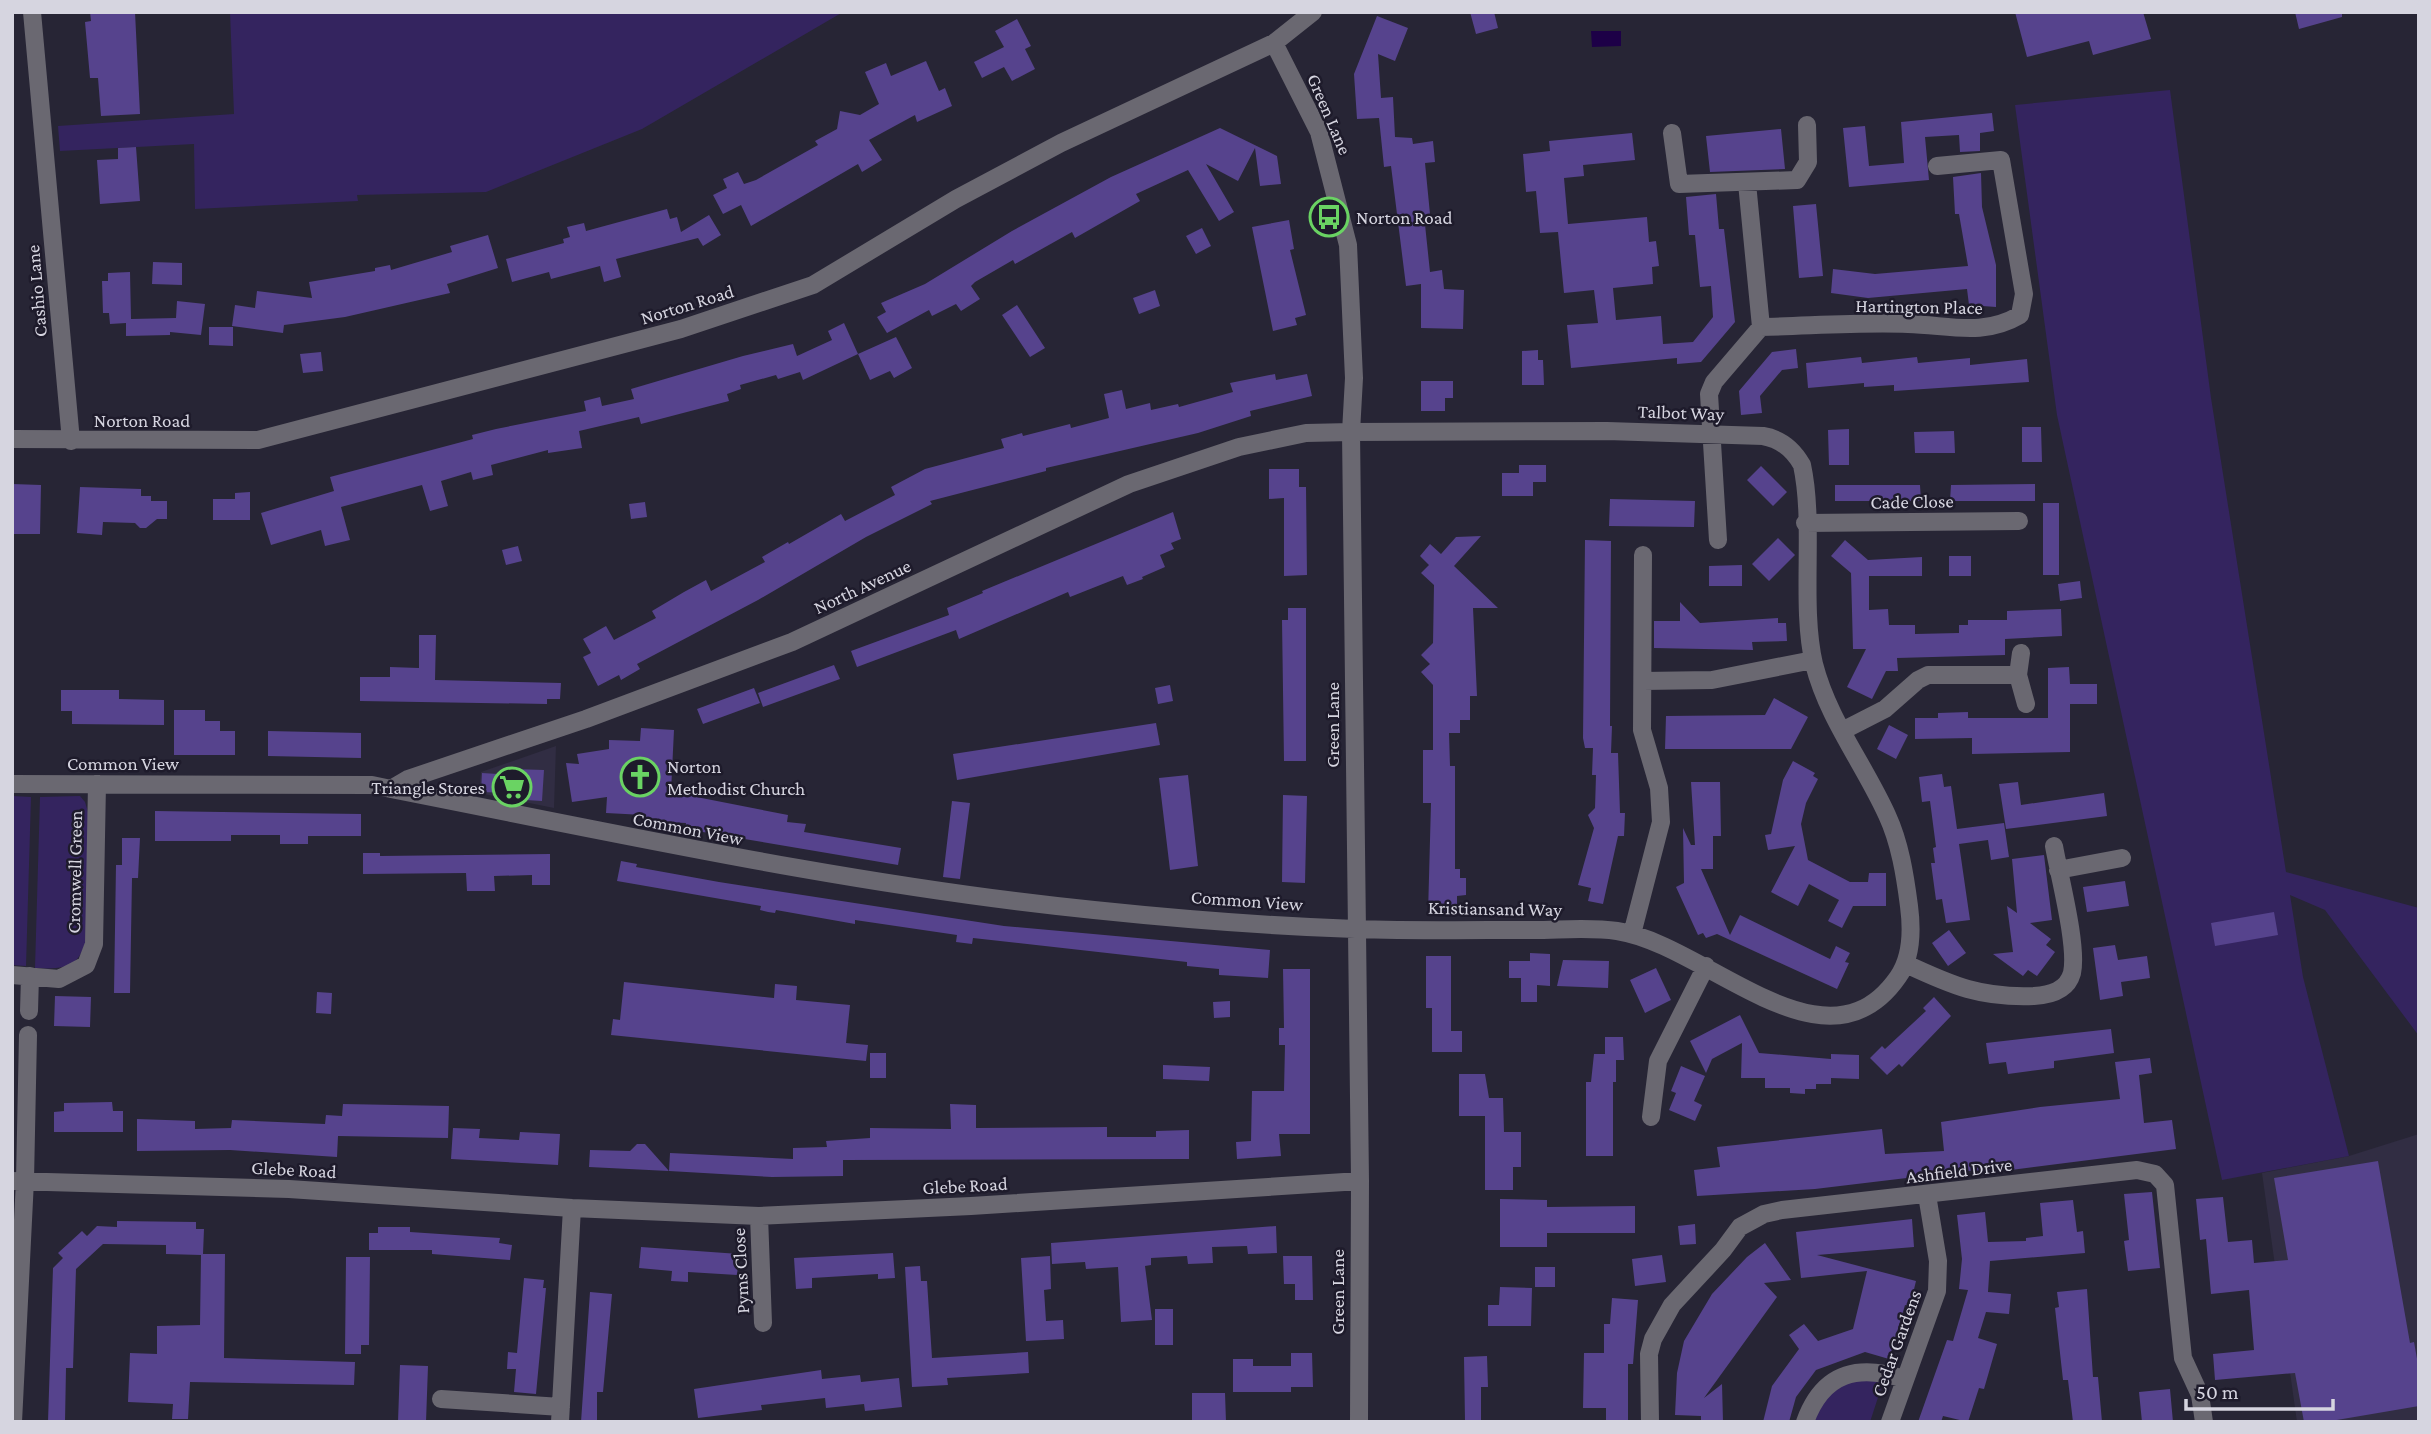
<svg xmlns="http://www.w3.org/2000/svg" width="2431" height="1434" viewBox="0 0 2431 1434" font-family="'Crimson Pro',serif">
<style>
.built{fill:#312d43}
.green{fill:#34245f}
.water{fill:#1d0047}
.building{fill:#56438d}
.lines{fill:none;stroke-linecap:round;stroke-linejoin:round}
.minor{stroke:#6a6871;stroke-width:18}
.labels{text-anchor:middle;stroke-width:5;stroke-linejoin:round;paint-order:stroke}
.street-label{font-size:19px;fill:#d6d5e0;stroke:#1e1b2b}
.poi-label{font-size:19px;fill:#d6d5e0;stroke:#1e1b2b;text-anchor:start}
</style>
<rect width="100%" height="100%" fill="#272535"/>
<path class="built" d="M556,746L554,808L479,793L481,772Z
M2419,1134V1422H2297L2262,1173L2349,1156Z"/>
<path class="green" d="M230,12H843L642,129L486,192L357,195L358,201L195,209L194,144L60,151L58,126L234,114Z
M2170,90L2211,398L2286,872L2419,908V1036L2325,910L2290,895L2303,977L2349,1156L2222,1180L2057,415L2015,105Z
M12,796L31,797L26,966L12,965Z
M80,796L85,802L88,812V930C82,966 69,970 35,968L40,797Z
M1884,1379L1870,1422H1811C1833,1383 1840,1380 1884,1379Z"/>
<path class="water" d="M1591,31H1621V46L1592,47Z"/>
<path class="building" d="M90,12H135L140,114L101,116L98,78H90L85,22L91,21Z
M1470,12H1494L1498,28L1476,34Z
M2015,12H2143L2151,39L2093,55L2089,41L2027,57Z
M2295,12H2342V17L2299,29Z
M1377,16L1408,28L1395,61L1378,54L1381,98L1393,97L1395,137L1412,138L1413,144L1433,141L1435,162L1425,163L1430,214L1424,215L1430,272L1442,270L1444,289L1464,290L1463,329L1421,328V284L1406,286L1391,166L1384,167L1379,118L1357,119L1354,74Z
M1017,19L1031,46L1025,49L1035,69L1012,81L1004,67L982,78L974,62L1004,47L995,31Z
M926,61L939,91L945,88L952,106L917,122L915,115L869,140L882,160L862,172L858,164L751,226L741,205L723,214L713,195L727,188L723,179L738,172L744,184L756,180L818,145L815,141L837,129L840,111L860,115L879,104L865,72L886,63L891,76Z
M1992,113L1994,131L1980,133V151L1960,152L1959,135L1925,137L1929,180L1849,187L1843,128L1865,126L1869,166L1904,163L1901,122Z
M1220,128L1277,156L1281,184L1260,186L1255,148L1238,181L1206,164L1234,212L1219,221L1188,170L1136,194L1140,201L1075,238L1072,232L1015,264L1013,260L975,282L971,286L980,299L961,311L956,304L932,316L929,310L887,333L877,317L886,312L881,303L925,284L1012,231L1111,177Z
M1781,129L1785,169L1710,172L1706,136Z
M1632,133L1635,160L1583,165L1584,176L1564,178L1568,224L1647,217L1649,242L1656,241L1659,266L1652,267L1653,284L1613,288L1616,320L1661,316L1663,344L1693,342L1713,317L1711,286L1700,287L1695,235H1689L1686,197L1716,194L1719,229H1724L1735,322L1701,362L1677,364V358L1571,368L1567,325L1598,323L1594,290L1564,293L1558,232L1540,233L1536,191L1526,192L1523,154L1550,151L1549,141Z
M136,147L140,201L100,204L97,160L118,159V148Z
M1981,173L1982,207L1996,265V307L1969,305L1967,289L1868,298L1831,293L1833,269L1875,274L1968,266L1959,214H1955L1953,177Z
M1816,204L1823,276L1799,278L1793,206Z
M667,209L670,219L677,217L681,232L709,215L721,235L703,246L698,238L616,259L621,277L604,282L600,266L551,279L549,272L512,282L506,259L564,243L563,239L570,237L567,227L584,223L586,231Z
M1289,220L1294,249L1290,250L1306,315L1295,318L1297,325L1273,331L1252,227Z
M1202,228L1211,246L1196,254L1186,236Z
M488,235L498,268L447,284L450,293L345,317L284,325L283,333L232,326L235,305L255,308L257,291L312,298L309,282L375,271V268L390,265L391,270L452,252L450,246Z
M153,262L182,263V285L152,284Z
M130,272L131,319L176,318L177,301L205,304L201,335L170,332V335L126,336V323L110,324L109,313H103L102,281H108V273Z
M1155,290L1160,306L1139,314L1133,298Z
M1017,305L1045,348L1030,357L1002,315Z
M844,323L858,354L803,380L800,372L778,379L776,375L740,385L741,389L727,394L729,401L641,424L639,417L579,431L582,448L548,453V450L491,465L493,475L473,480L471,472L441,481L448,506L430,511L422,485L341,507L350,540L325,546L321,530L271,545L261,513L334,491L330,477L473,439L472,435L496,429L586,411L584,401L600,397L602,406L634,399L631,389L743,356L793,344L797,356L832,340L828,331Z
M209,327H233V346L209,345Z
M896,337L912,368L894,378L890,371L870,380L858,354Z
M1796,349L1798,368L1782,370L1760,396L1762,413L1741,415L1739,391L1772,352Z
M1538,350V360H1543L1544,385H1522V351Z
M321,352L323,371L303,373L300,354Z
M1861,357L1862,363L1917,357L1918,363L1970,358V365L2027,359L2029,382L1894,391V385L1864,387V383L1808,388L1806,363Z
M1275,374L1276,380L1307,374L1312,396L1250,411L1251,416L1198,433L1046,468V471L930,501L932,504L866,537L758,600L637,664L640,669L621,680L619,675L598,686L583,657L591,653L583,639L606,626L614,640L656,618L652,611L684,592L706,580L711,591L765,562L762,557L788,542L789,544L841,514L845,521L895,495L891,487L925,469L1004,448L1001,439L1022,433L1023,436L1070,424L1071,428L1109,418L1104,394L1122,390L1126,409L1150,403L1151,410L1178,404L1179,407L1233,392L1230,383Z
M1421,381H1453V398H1445V411H1421Z
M2022,427H2041L2042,462H2022Z
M1849,429V465H1829L1828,430Z
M1954,431L1955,453H1915L1914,432Z
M1519,465H1546V482H1533V496H1502V473H1519Z
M1761,466L1787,492L1773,506L1747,480Z
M1269,469H1299V487H1306L1307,575L1284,576V498L1269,499Z
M12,484L41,485L40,534H12Z
M2035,484V501H1950L1951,485Z
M1835,485H1920L1921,501H1835Z
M80,487L141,489V496H151V501H167V519H157L146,528H140L135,523L103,522L102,535L77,533Z
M250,492V520H213V499H235V493Z
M1610,499L1695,501L1694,527L1609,526Z
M645,502L647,517L631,519L629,504Z
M2043,503H2059V575H2043Z
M1173,512L1181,539L1171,543L1174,549L1160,555L1165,567L1142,577L1143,579L1127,585L1123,576L1070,597L1068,592L959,639L956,630L857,667L851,651L949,615L947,608L983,593L982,591Z
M1481,536L1454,566L1498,608H1473L1477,696H1470V720H1460V733H1449L1450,766H1455V869H1460V878H1466V895L1457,896V914H1428L1431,803H1423V750H1433V685L1421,672L1430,664L1421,655L1433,643L1434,585L1421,573L1429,565L1420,556L1430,544L1441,554L1456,537Z
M1778,538L1795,555L1769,581L1752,564Z
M1585,540L1611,541L1610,726H1612L1611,753H1618L1620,813H1625L1624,836H1618L1603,904L1588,901L1591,888L1578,885L1594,828L1588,815L1595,808L1596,775H1592L1593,748H1585L1583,738Z
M1845,540L1868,560L1922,557V576H1869V610L1888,609L1889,625H1915V634L1959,633V625H1968V620H2007V611L2061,609L2062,636L2005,639V655L1897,658L1898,671H1886L1872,699L1847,687L1866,649H1853L1851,573L1831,556Z
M518,546L522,561L506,565L502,550Z
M1949,556H1971V576H1949Z
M1742,565V586H1709V566Z
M2080,581L2082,598L2060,601L2058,584Z
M1680,602L1700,623L1778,618V623H1786L1787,641L1752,642L1753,650L1654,648V621H1680Z
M1288,608H1306V761H1284L1282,620H1288Z
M419,635H436L435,680L561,683L560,699H547V704L360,701V677H390V667L419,668Z
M834,665L840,679L763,707L758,693Z
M2069,667L2070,684H2097V704H2070V752L1972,754V738L1915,739V718H1938V713L1968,712V718H2048V668Z
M1170,685L1173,701L1158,704L1155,688Z
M754,688L760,703L703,724L697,709Z
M61,690H119V699L164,700V725L72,724V711H61Z
M1774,698L1808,717L1791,749H1665L1666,716L1765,715Z
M174,710H205V721H220V731H235V755H174Z
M1156,723L1160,745L957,780L953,754Z
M1889,725L1908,735L1896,759L1877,749Z
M641,728L674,730L671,792L788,815L787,822L806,824L804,832L901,848L898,865L685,829L686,823L643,821L644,815L606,813L607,797L572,802L566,763L579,764L577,754L609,749V740L640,741Z
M268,731L361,733V758L268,756Z
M1793,761L1815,773L1813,776L1818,779L1806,803L1801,824L1808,860L1850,882H1868L1869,873H1886V906H1853L1842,928L1828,921L1839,900L1809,884L1798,906L1771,892L1795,846L1768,850L1765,835L1771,834L1783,780Z
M513,769L544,770L542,801L509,799V793L481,792L482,773L512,775Z
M1942,774L1944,787L1951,786L1957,829L2004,823L2009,857L1991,860L1988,840L1959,844L1970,920L1946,923L1942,899L1936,900L1931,863H1935L1933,848L1936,847L1930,801L1922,802L1919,777Z
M1188,775L1198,866L1170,870L1159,778Z
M1691,782H1720L1721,836H1713V869H1701L1730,935L1740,915L1830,959L1836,946L1850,953L1845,962L1849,963L1837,989L1717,934L1706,938L1703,933L1698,935L1676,887L1684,883L1683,828L1691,845H1695Z
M2018,782L2021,805L2104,793L2107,816L2006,829L1999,784Z
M1283,795L1307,796L1305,883L1282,882Z
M952,801L970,803L960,879L943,877Z
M155,811L361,814V836H308V844H280V835H231V841H155Z
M122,838H140L138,878H132L130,993H114L116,865H122Z
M363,853H380V856L550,854V885H532V875L494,876L495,891H467L466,873L363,874Z
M2044,855L2052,920L2030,923L2051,939L2046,945L2055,952L2037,976L2028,970L2023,976L1993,954L2013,952L2007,906L2017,913L2012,859Z
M621,861L637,864L636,867L719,882L1004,926L1270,950L1268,978L1219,975V969L1187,966V962L973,938L972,944L956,942L957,935L855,920V924L776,910L775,913L768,912L760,910L761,906L617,881Z
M2125,881L2129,906L2087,912L2083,887Z
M2274,912L2278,935L2215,946L2211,923Z
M1949,930L1966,953L1948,966L1932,943Z
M2115,945L2118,960L2147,956L2150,978L2121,982L2123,996L2100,1000L2093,948Z
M1530,953L1550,954V986L1537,985V1002H1521V978H1509V961H1530Z
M1426,956H1451V1031H1462V1052H1432V1008H1426Z
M1563,960L1609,961L1608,988L1557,986Z
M1656,968L1671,1000L1645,1013L1630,980Z
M1283,969H1310V1134H1279L1281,1156L1237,1159L1236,1142L1251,1141L1252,1091H1284L1285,1045H1279V1028H1284Z
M624,982L774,998L775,984L797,986L796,1000L850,1005L846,1043L868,1045L866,1061L611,1035L613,1019L620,1020Z
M317,992L332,993L331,1014L316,1013Z
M55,996L91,997L90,1027L54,1026Z
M1934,997L1951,1016L1902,1067L1899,1064L1887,1075L1870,1058L1882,1046L1885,1049L1926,1011L1923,1008Z
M1230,1001V1017L1214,1018L1213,1002Z
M1740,1015L1759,1053L1831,1059V1054L1859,1055V1079L1831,1078V1084H1816V1089H1805V1094L1790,1093V1088H1765V1078H1741L1742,1043L1712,1059L1706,1073L1690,1041Z
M2111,1029L2114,1053L2054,1061V1068L2008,1074L2006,1062L1989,1064L1986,1043Z
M1605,1037H1623L1624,1060H1616V1082H1613V1156H1586V1082H1591L1594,1054H1605Z
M870,1053H886V1078H870Z
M2150,1058L2152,1073L2139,1075L2144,1123L2172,1120L2176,1149L2011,1170L1965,1171L1815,1189L1697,1196L1694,1170L1720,1167L1717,1147L1882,1129L1885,1154L1944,1151L1941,1122L2040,1107L2120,1099L2115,1062Z
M1163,1065L1210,1067L1209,1081L1163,1079Z
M1681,1066L1705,1076L1694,1101L1702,1105L1695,1121L1669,1110L1676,1093L1671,1091Z
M1459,1074H1485L1489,1098H1503L1504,1132H1521V1167H1513V1190H1485V1116H1459Z
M112,1102L113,1111H123V1132H54V1112L64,1111V1103Z
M343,1104L449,1106L448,1138L338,1136L337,1157L230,1150L137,1151V1119L195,1121V1129L231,1128L232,1120L325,1124L326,1115L342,1116Z
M950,1104L976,1105V1128L1107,1127V1137H1156V1131L1189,1130V1159L843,1160V1176L772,1177L669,1171L670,1153L793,1159V1148L827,1147L826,1141L870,1138V1128L951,1129Z
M453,1128L480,1129L479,1138L519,1140L520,1132L560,1134L558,1165L451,1159Z
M637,1144H645L669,1171L589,1167L590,1150L630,1151Z
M2378,1161L2410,1343L2414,1342L2419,1370V1406L2325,1422H2304L2295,1373L2215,1380L2213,1354L2254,1350L2249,1290L2211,1294L2206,1239L2200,1240L2196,1199L2223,1197L2228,1242L2252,1240L2254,1263L2288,1260L2274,1178Z
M2152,1192L2160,1268L2128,1271L2124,1241L2129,1240L2124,1194Z
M1500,1199L1547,1200V1207L1635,1206V1233H1547V1247H1500Z
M2073,1200L2077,1232L2083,1231L2085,1253L1990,1261L1988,1292L2011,1294L2009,1314L1986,1312L1978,1338L1997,1344L1984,1389L1979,1388L1968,1422L1943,1416L1941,1422H1918L1947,1340L1953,1341L1968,1290L1959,1289L1962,1259L1957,1215L1985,1212L1988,1242L2026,1241V1238L2043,1236L2040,1203Z
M1912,1219L1914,1247L1817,1255L1916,1281L1910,1306L1905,1305L1889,1359L1865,1352L1816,1370L1796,1397L1789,1422H1763L1772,1386L1799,1349L1789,1335L1804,1324L1818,1341L1853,1329L1867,1271L1801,1278L1796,1232Z
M117,1221L196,1222V1229H204L203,1254H225L224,1358L355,1362L354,1385L190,1382L188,1419H172L173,1404L128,1402L130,1353L157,1354V1326L200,1325L201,1255L166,1254V1245L103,1244L76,1269L73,1368H66L65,1422H48L53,1268L63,1258L58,1253L82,1231L87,1236L97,1226L117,1227Z
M1695,1224L1696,1244L1680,1245L1678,1226Z
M1276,1226L1277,1253L1248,1254L1247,1246L1212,1247L1213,1263L1188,1264L1187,1256L1151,1258V1265L1145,1266L1152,1320L1121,1322L1118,1267L1086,1269L1085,1262L1052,1264L1051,1243Z
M378,1227H410V1232L500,1238L499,1243L512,1245L510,1260L432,1254V1250H369V1233H378Z
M1765,1243L1791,1280L1764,1283L1777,1297L1704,1398L1722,1384L1723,1422H1701V1416L1675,1415L1677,1373L1684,1341L1712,1294L1747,1257Z
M641,1247L739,1254L737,1275L688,1272V1282L671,1281L672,1271L639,1268Z
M893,1253L895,1278L878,1279V1274L812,1278V1288L796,1289L794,1258Z
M1662,1255L1666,1282L1635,1286L1632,1259Z
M1050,1256L1051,1289L1044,1290L1046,1321L1063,1320L1064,1339L1026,1341L1021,1258Z
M1283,1256H1312L1313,1300H1295V1284H1284Z
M346,1257H370L369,1345H361V1354H345Z
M920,1266L921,1281H927L932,1358L1028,1352L1029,1373L947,1378L948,1385L912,1387L905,1267Z
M1535,1267H1555V1287H1535Z
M524,1278L544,1280L543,1288H546L536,1394L514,1392L516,1369H507L508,1352L517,1353Z
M1500,1287L1532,1288L1531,1326H1488V1305H1499Z
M2087,1289L2093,1377H2098L2102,1422H2073L2068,1380H2063L2055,1308L2059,1307L2057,1292Z
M590,1292L612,1294L603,1392H597V1422H581Z
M1612,1298L1638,1300L1633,1364H1628V1422H1606V1408H1583L1584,1353H1604V1324H1610Z
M1155,1309H1173V1345H1155Z
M1291,1353H1312L1313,1387H1291V1392H1233V1359H1253V1366H1291Z
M1487,1356L1488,1387H1481V1422H1465L1464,1357Z
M400,1365L428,1366L426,1422H398Z
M821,1370L822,1379L860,1375L861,1382L899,1378L902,1407L865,1411L864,1404L826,1408L825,1398L761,1405L762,1410L698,1418L694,1389Z
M2170,1389L2173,1422H2142L2139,1392Z
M1192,1393H1225L1226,1422H1192Z"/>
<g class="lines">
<path class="minor" d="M32,12L71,441
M1274,43L1319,132L1348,245L1354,378L1351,432L1360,1181L1359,1422
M1672,133L1679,184L1797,180L1808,162L1807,125
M1747,183L1761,327C1810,326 1860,322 1908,324C1949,325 1983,337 2020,315L2024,294L2001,160L1937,166
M12,439L258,440L681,329L813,285L956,199L1061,143L1274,43L1313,12
M1805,523L2019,521
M1718,540L1709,394L1714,382L1761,327
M2021,653L2018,675L2026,704
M1643,681L1712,680L1813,660
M1842,731L1885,709L1918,680L1928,675H2018
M12,784L372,785L391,789C625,835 856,886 1094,910C1180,919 1268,926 1355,929C1414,931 1474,930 1533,930C1561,930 1590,927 1617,931C1706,944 1826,1081 1898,977C1912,957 1912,929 1909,906C1905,875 1900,843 1887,815C1864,764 1828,719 1814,664C1800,604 1815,525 1802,465C1793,449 1781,439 1763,436L1607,431L1351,432L1306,433L1239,447L1129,484L792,642L586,719L408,779L391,789
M2058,870L2122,858
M1632,934L1661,822L1659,788L1642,730L1643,555
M1906,964C1953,986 1981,998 2034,996C2050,995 2067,991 2072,973C2078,946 2059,875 2054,846
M12,975L59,979L86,965L94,944L97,784
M29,1011L30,976
M1651,1117L1658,1061L1706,966
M12,1181L289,1189L572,1208L759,1216L971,1206L1360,1181
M759,1216L763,1323
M441,1399L561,1407
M13,1422L25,1180L28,1035
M560,1422L572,1208
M1650,1422L1649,1354L1653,1339L1672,1305L1723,1250L1740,1227L1764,1214L1782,1210L2137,1170L2155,1174L2165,1185L2183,1358L2200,1395L2204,1422
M1805,1422C1823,1372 1858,1364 1904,1379
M1890,1422L1937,1291L1938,1261L1927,1195"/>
</g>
<defs>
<symbol id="bus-ring" viewBox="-11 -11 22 22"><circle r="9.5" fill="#1e1b2b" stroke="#6ad363" stroke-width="1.5"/><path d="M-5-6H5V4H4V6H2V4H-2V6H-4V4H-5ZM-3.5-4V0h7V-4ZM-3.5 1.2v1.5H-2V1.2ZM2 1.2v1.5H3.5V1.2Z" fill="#6ad363"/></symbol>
<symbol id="church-ring" viewBox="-11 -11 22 22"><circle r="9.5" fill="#1e1b2b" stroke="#6ad363" stroke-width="1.5"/><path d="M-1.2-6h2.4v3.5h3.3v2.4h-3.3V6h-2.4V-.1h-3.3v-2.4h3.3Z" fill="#6ad363"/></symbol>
<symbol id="supermarket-ring" viewBox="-11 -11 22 22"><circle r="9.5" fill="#1e1b2b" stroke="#6ad363" stroke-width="1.5"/><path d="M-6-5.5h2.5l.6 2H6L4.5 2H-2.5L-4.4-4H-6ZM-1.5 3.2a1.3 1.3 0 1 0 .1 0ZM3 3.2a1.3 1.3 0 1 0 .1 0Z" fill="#6ad363"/></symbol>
</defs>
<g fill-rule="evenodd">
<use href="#bus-ring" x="1307" y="195" width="44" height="44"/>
<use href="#church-ring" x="618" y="755" width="44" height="44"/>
<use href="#supermarket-ring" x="490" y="765" width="44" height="44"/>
</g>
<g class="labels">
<g class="street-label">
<text transform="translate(1330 114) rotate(67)" y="7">Green Lane</text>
<text transform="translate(36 291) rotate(-95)" y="7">Cashio Lane</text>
<text transform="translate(687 304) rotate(-17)" y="7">Norton Road</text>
<text transform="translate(1919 306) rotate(1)" y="7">Hartington Place</text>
<text transform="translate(1681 412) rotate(2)" y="7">Talbot Way</text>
<text x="142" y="427">Norton Road</text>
<text transform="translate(1912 501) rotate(-1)" y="7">Cade Close</text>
<text transform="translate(862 586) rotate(-25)" y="7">North Avenue</text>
<text transform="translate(1332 725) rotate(-90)" y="7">Green Lane</text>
<text x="123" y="770">Common View</text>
<text transform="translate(688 828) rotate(11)" y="7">Common View</text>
<text transform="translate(74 872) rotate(-89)" y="7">Cromwell Green</text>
<text transform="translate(1247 900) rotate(4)" y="7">Common View</text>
<text transform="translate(1495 908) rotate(1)" y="7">Kristiansand Way</text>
<text transform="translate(294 1169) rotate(3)" y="7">Glebe Road</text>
<text transform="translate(1959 1170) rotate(-7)" y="7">Ashfield Drive</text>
<text transform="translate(965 1185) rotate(-3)" y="7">Glebe Road</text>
<text transform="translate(740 1271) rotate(-93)" y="7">Pyms Close</text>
<text transform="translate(1337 1292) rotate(-90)" y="7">Green Lane</text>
<text transform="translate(1896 1343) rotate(-70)" y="7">Cedar Gardens</text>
</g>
<g class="poi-label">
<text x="1356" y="224">Norton Road</text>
<text x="667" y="773">Norton<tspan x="667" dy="22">Methodist Church</tspan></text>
<text x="485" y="794" text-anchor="end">Triangle Stores</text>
</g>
</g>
<rect width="2431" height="1434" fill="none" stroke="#d6d5e0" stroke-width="28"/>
<path d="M2186 1399v10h147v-10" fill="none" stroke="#d6d5e0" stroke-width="3.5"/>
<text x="2196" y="1399" font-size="21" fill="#d6d5e0" stroke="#1e1b2b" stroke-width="5" paint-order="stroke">50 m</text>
</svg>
